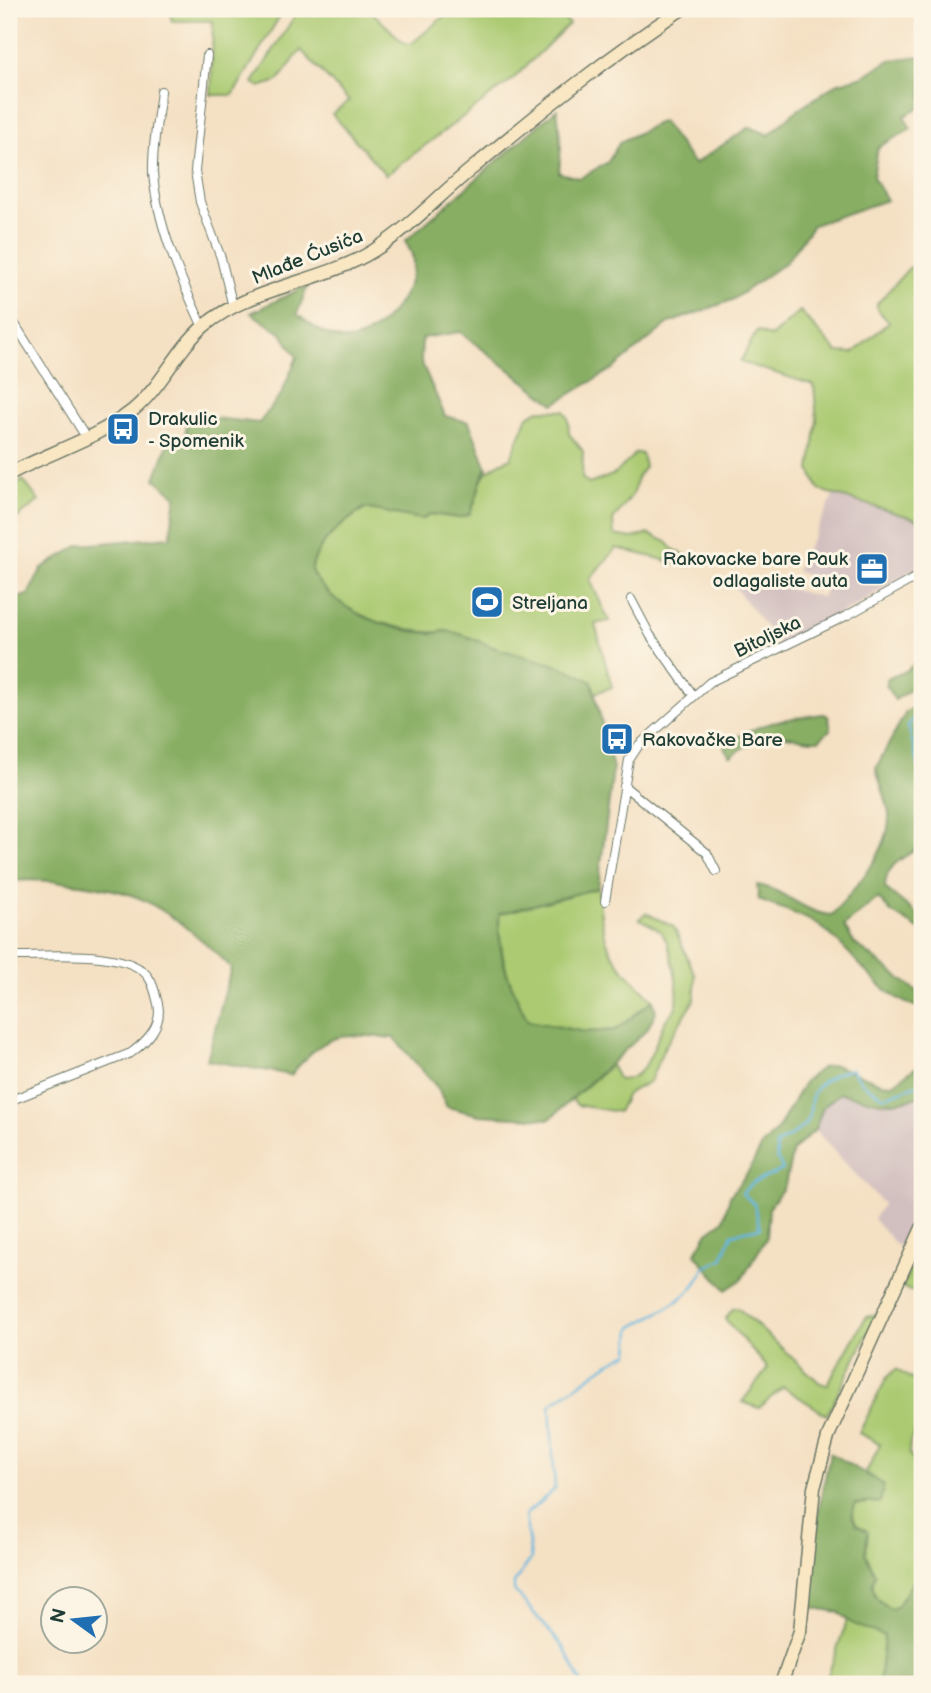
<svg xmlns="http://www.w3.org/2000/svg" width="931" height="1693" viewBox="0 0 931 1693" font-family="'Balsamiq Sans',sans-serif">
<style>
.industrial{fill:#d2bfbf}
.green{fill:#abca72;stroke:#658453;stroke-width:2}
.forest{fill:#88ae64;stroke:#54764c;stroke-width:2}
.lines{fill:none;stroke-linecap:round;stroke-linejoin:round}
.stream{stroke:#63b6df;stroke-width:2.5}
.street-casing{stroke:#6a7666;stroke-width:10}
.secondary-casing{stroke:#6a7666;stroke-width:15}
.street{stroke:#fff;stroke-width:8}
.secondary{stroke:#f9e7c3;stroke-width:12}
.labels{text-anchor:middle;stroke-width:6;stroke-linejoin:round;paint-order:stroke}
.street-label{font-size:19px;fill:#1f3d34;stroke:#fcf5e5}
.poi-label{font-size:19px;fill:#1f3d34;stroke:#fcf5e5;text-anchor:start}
</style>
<rect width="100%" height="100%" fill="#fcf5e5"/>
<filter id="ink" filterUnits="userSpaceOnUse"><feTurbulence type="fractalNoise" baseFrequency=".0143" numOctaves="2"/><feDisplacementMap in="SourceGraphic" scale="14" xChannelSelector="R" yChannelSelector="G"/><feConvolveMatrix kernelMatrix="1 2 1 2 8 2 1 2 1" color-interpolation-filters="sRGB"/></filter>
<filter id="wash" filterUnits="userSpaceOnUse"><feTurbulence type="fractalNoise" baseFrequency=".00686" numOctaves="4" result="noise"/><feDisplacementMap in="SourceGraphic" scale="28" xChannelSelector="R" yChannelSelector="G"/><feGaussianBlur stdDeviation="1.57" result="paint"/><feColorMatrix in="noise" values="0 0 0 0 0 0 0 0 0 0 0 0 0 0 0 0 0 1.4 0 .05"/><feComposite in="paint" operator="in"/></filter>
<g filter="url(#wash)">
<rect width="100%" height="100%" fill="#f4e0c3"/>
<path class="industrial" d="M834,495L922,521V564L854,607L780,645L733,585L746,578L822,597L828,583L796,571Z
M840,1093L878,1103H901L922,1095V1211L904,1253L873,1219L883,1204L815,1130L823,1107Z"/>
<path class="green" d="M169,9H284L233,95H211L213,21H172Z
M299,9H369L403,42L411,44L453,9H556L569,24L513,79L386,175L332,114L349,101L301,50L278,81L260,87L253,83Z
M922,260V521L819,490L810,470L817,421L814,385L740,362L757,331L771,337L800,311L837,352L853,353L889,322L877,309V304L908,269Z
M539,410L564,411L568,418L569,434L583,451L582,478L589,484L615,474L636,453L642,454L645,467L637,478L634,492L613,520L614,535L632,538L649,534L667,542L673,549L692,559L688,566L616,548C609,560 596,568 590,580L609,621L595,624L612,687L595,693L592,682L445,631C421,637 360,619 339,605C326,595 319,584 311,571C316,542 342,524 365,508L415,518L430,514L459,518L469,515C488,481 469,476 511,458L528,416Z
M23,480L39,501L9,524V491Z
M598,888C604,953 608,954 653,1000L616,1030L585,1032L528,1021C508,981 499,958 499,914Z
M646,913L674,927L695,975V999L664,1048L650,1081L627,1094L618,1112L577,1105L572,1099L611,1065L619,1080C651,1080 653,1041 666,1020C668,1016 674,1012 676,1007C681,994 671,945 662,933C658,927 646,923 639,919Z
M922,1241V1290L912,1291L902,1287Z
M738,1308L820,1383L827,1385L866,1317L877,1315L827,1415L783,1387L759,1408L742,1402L768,1368L725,1319L733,1309Z
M896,1369L922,1386V1422L910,1441L909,1453L922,1470V1567L906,1597L897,1607L890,1609C875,1599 869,1591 875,1574L865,1553L868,1532L856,1524L852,1516L855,1504L880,1502L884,1485L866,1473L880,1444L859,1433L887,1377Z
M847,1620L885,1636L879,1684H825Z"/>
<path class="forest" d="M922,56V107L904,116L911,129L878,147L873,177L887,200L813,225L786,262L732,300L669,323L614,368L554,404L460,332L422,338L421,361L445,416L469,422L487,468C477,483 478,499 469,515L459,518L431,514L424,519L415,518L364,508C342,524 316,542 311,571C334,610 385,630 430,633C435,634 440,631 446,631C464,632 484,645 502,650C536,660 562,663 592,682L613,769L598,888L499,914C498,959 508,981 528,1021L585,1032L616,1030L653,1000L656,1012L647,1030L550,1119L479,1115L447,1107L437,1087L394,1038C340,1033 327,1031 291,1075L207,1060L231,968C207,943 181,921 151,904C120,885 45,878 9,881V600L28,595L42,568L80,545L170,537L176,496L155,479L169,441H185L187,415L259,423L281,395L297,357L282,334L251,313L308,285L297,314C310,325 336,344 355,339C383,332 420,285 412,255C411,251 407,245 405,241L557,109L561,145L559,173L580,178L608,162L620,142L662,121L694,164L750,127L769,135L792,114L836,84L863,76L890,60Z
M922,657V681L895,700L886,686L887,679L906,671Z
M922,703V852L917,849C900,859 885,867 885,888L922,918V931L891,912L878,898L844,926L854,943L922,995V1007C882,1004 851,946 818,925C801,914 778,908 759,900L757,885C784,889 805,914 832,915C853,890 890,852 889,816C889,802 879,783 876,768L906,712Z
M824,714L828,716L831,729L819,740C808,741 797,737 786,736C764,732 747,745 730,757L724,747C752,723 788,718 824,714Z
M922,1063V1095C890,1108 872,1101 840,1093L823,1107L815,1130L793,1150L785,1185L769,1208L767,1237L742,1279L726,1290L695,1254L708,1232L723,1221L730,1196L748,1172L763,1144L776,1132L805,1081L823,1067L834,1065L881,1083L893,1084Z
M830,1453L884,1485L880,1502L855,1504L852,1516L856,1524L868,1532L865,1553L875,1574C869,1591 875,1599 890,1609L897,1607L922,1567V1684H879L884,1636L851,1623L838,1612L809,1607L812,1545Z"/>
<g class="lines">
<path class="stream" d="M922,718L917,715L908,726L922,777
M582,1684L564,1648L514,1590V1583L531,1559L525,1515L555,1489L550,1405L609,1363L629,1353L631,1328C657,1312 694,1299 704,1268L722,1259L732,1234L760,1228L754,1204L742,1193L752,1183L783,1170L777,1158L776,1145C787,1137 804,1130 809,1117C811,1112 810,1106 811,1101C815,1081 834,1073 851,1069L864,1085L885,1097L922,1083"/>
</g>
</g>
<g filter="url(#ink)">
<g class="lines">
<defs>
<path id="street" d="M207,55L195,171L200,202L221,258L233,307
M161,91C158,118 152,146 153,173C157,225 181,280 203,327
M9,315L86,437
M631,599L650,635L693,695
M624,786L707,853L716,871
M605,901L629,760L639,745L710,682L848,615L922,574
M9,956C42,957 130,947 149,978C154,985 156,996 158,1004C163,1025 147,1041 131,1053L9,1101"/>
<path id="secondary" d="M9,474C48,453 96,439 132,411C161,388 176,350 204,326C251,286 322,283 373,251C411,227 440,194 475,166C542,110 609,56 682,9
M781,1684L800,1631L814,1488L829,1434L922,1228"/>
</defs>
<use href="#street" class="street-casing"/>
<use href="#secondary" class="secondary-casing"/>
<use href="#street" class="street"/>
<use href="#secondary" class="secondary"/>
</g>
</g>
<defs>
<symbol id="bus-square" viewBox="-11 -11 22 22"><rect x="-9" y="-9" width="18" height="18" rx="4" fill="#1f6fb2" stroke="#fcf5e5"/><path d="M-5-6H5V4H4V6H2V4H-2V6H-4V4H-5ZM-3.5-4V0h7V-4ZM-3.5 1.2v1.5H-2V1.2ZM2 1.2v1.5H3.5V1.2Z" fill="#fff"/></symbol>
<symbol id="office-square" viewBox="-11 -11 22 22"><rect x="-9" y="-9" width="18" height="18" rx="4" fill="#1f6fb2" stroke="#fcf5e5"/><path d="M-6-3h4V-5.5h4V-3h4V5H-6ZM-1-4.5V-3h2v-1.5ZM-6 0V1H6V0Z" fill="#fff"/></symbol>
<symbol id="stadium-square" viewBox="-11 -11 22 22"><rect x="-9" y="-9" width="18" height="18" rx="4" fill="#1f6fb2" stroke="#fcf5e5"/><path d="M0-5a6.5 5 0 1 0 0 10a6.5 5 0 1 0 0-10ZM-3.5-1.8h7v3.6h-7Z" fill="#fff"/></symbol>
</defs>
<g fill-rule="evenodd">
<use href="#bus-square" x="104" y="410" width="38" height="38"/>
<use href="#office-square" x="853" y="550" width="38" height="38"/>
<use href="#stadium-square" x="468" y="583" width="38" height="38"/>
<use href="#bus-square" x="598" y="720" width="38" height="38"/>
</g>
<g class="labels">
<g class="street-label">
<text transform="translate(307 256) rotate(-22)" y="7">Mlađe Ćusića</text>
<text transform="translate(767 636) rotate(-26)" y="7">Bitoljska</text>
</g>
<g class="poi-label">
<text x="148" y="425">Drakulic<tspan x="148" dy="22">- Spomenik</tspan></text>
<text x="848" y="565" text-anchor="end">Rakovacke bare Pauk<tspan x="848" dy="22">odlagaliste auta</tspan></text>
<text x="512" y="609">Streljana</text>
<text x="642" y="746">Rakovačke Bare</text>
</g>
</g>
<rect width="931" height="1693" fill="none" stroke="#fcf5e5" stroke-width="35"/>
<g transform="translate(74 1620) rotate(285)"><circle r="33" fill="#fcf5e5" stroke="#a4ab9e" stroke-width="2"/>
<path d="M0-5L12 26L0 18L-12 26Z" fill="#1f6fb2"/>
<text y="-10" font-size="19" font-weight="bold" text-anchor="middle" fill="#1f3d34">N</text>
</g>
</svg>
